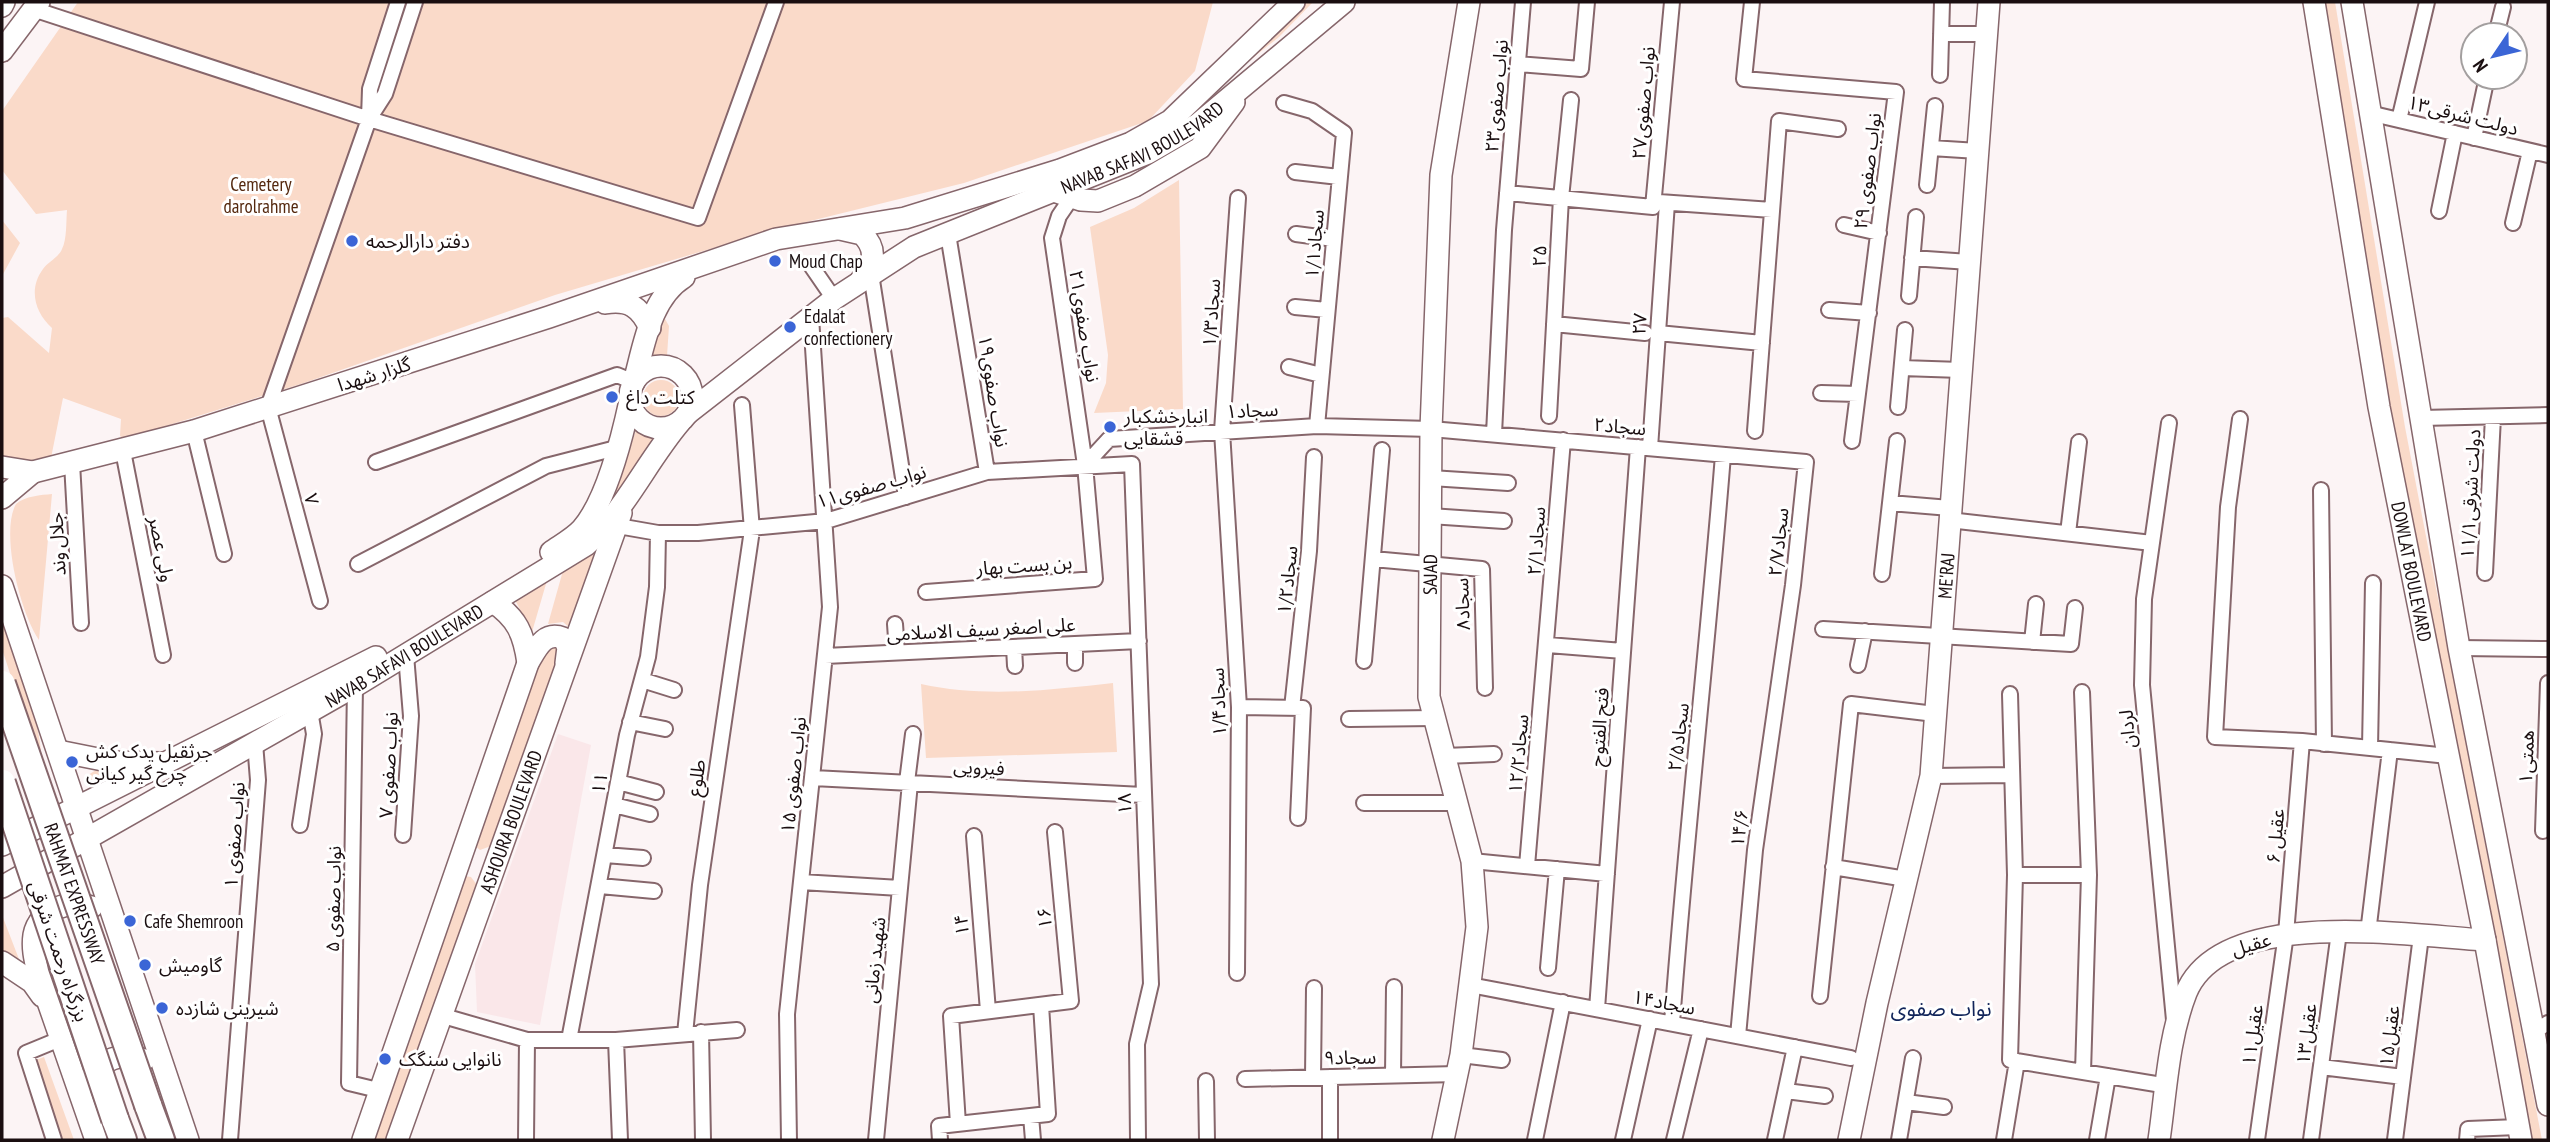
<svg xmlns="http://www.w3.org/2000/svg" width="2550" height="1142" viewBox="0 0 2550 1142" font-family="'PT Sans Narrow','Noto Sans Arabic',sans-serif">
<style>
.built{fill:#fae7e9}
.green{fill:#fadac9}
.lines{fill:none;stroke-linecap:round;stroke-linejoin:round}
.street-casing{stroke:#86666b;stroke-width:18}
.secondary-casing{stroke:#86666b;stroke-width:24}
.highway-casing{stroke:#86666b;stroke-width:30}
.street{stroke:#fff;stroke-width:14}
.secondary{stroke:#fff;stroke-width:21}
.highway{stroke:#fff;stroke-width:26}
.highway-bridge-casing{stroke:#86666b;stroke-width:30;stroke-linecap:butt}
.highway-bridge{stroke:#fff;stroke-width:26}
.poi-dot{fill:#3b65d6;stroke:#fff;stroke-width:2.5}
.labels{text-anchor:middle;stroke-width:6;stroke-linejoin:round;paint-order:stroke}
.street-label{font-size:19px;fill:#1a0e10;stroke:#fff}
.park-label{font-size:19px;fill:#54280e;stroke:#fff}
.poi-label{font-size:19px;fill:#1a0e10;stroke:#fff;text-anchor:start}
.neighbourhood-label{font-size:21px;fill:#11255a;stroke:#fff}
</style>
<rect width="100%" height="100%" fill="#fcf4f5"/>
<path class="built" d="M558,734L591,745L540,1025L477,1012L475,964Z"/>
<path class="green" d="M78,2H1213L1195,71L1148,121L964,183L774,230L555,295L304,383L124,439L120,436L121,419L63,398L51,458L24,461L2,456V318L8,317L49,353L52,328C35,313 28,289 43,269C48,262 59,257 62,249C67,239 66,221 67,210L36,214L2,170V111Z
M1303,2H1313L1279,37L1204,97Z
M2323,2H2335L2405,427L2542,1140H2530L2394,434Z
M1179,180L1183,409L1094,413L1106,383L1108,355L1090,227L1134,208Z
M2,220L20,243L2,276Z
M664,317L669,326L667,356L653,355L659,320Z
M643 398a18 18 0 1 1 36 0a18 18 0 1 1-36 0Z
M636,430L654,437L613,499Z
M52,494L39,640C20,612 0,532 16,504C25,496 41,495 52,494Z
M594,550L599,553L572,630L563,622L548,624L564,567Z
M548,577L532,632L515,600Z
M2,622C12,654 48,737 40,765L2,649Z
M552,644L562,650L497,832L491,846L480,850L475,846L530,676Z
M1113,683L1117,752L926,758L921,684C984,698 1050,690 1113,683Z
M96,770L122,771L91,785L88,775Z
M465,876L471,877L477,885L387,1140H371Z
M2,915L22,967L2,953Z
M44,1057L74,1140H63L33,1061Z"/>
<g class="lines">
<defs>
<path id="street" d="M1752,2L1744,79L1896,92L1852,441
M33,9L369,119L698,218L776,2
M1941,34H1986
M2496,35L2503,7
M1518,64L1581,69L1587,2
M1940,75L1942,2
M1284,103L1312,111L1344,133L1317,426
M2369,113L2548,155
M369,118L370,89L398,2
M2399,120L2427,2
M2474,138L2487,77
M1931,148L1978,151
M1295,172L1339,177
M1927,185L1935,106
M1507,193L1653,207L1672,2
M1659,202L1772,210
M2439,211L2455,133
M2513,223L2530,151
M1844,225L1879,233
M948,234L987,472
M1296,234L1334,239
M1912,258L1969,262
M812,267L834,299
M871,274L906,497
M1909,296L1916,217
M1295,307L1327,310
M1829,310L1869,313
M1554,324L1645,333
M1658,333L1762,343
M1289,367L1321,375
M1902,368L1961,370
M1821,393L1858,394
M1898,407L1905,330
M1549,416L1561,198L1571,100
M2421,418L2548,415
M2240,419L2228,507L2215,737L2302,741L2448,756
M2169,423L2144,599L2142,685L2174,1020
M194,431L224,554
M1755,431L1779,121L1838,129
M1494,434L1504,230L1523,2
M1650,448L1667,203
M123,451L163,655
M376,462L617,375L634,382
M72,463L81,623
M1085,465L1109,439L1317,426L1431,429L1806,462L1793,585L1755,850L1738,1036
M1431,478L1508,483
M2321,490L2324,744
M1890,503L1950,508
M1430,516L1504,521
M1949,520L2152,543
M618,526L658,533H698L826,521L987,472L1132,464L1151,984L1137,1044L1138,1140
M2068,533L2079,442
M1373,559L1482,569L1485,688
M358,564L546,466L620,447
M2485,573L2493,417
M1882,574L1897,441
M926,592L1095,579L1085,465L1052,238L1059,216L1072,197
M320,601L268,407L369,119L385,94L415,2
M895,624L897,652
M1823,629L2071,644L2075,608
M2032,642L2036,604
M1075,644V663
M1548,645L1623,651
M1014,647L1015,666
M2459,648L2548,649
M825,656L1139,641
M1364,661L1382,450
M1858,665L1865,631
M642,680L674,690
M355,686L349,1083L378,1090
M2082,692L2089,875L2083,1072
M2010,694L2015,875L2010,1060L2168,1086
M1239,707L1303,708L1298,818
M1292,708L1309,551L1314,457
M1349,719L1435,718
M630,722L665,729
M2370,748L2373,583
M1445,756L1494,754
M1931,776L2012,775
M813,778L1143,795
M618,782L656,792
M907,782L913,734
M1364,803H1457
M614,805L650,814
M300,825L314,734L310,711
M2543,831L2548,683
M403,835L411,716L406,655
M974,836L988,1011
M605,855L643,858
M1472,861L1607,874
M1527,866L1563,440
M1833,867L1906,879
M2015,875H2089
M801,882L900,888
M600,886L654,891
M2368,933L2390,750
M1548,968L1557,869
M1237,973L1239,707L1222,431L1238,198
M1470,985L1851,1058
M1820,996L1851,704L1935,714
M1597,1009L1638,447
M440,1015L527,1040H616L737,1030
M1672,1023C1686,833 1708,645 1723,455
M2535,1031L2548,1023
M701,1032L703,1140
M685,1034L700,885L752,530L742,405
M569,1040L627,735L648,657L657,587L658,533
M616,1040L620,1140
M1461,1055L1502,1060
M2321,1067L2403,1077
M1393,1075L1394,987
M1313,1077L1314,988
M1330,1077V1140
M1245,1079L1457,1074
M1206,1081L1207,1140
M1786,1091L1825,1096
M1906,1102L1944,1107
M1031,1116L1033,1140
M958,1124L951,1016L1071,1001L1055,832
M54,1140L26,1053L60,1039
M230,1140L258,780L255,743
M526,1140L527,1040
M789,1140L787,1014L830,607L811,317
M876,1140L910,783
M940,1140L939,1126L1048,1114L1041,1005
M1535,1140L1563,1002
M1623,1140L1650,1019
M1674,1140L1701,1029
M1775,1140L1795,1047
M1899,1140L1913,1058
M2004,1140L2017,1061
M2097,1140L2108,1076
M2257,1140L2286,934L2302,741
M2311,1140L2339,932
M2395,1140L2421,936
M2467,1140L2468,1129L2518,1127"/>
<g id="secondary">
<path id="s1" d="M2314,2L2379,407L2485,940L2521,1140"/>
<path d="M2352,2L2459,648L2548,1105"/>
<path d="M2,6L4,2"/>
<path d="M2,51L39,2"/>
<path d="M1054,191L1081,200L1098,201L1135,186L1200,148L1234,102"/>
<path d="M840,229L862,234C878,249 874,265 861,280"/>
<path d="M605,303C629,299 640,307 650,328"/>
<circle cx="661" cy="397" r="31"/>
<path d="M634,382C644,346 650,298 684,277"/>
<path id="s2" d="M688,413L834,299L914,247L1148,153L1198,124L1344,2"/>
<path d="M2,467L33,472L2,498"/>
<path d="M33,472L194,431L549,317L776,239L905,218L1060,170L1131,143L1170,121L1294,2"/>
<path d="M551,552C561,545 574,538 582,529C607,500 622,438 630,401"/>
<path d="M2,586L188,1140"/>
<path d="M493,602C517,618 524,634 528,663"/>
<path d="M58,751L113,762L161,763"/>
<path d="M2,845L376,657"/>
<path id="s3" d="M2,887L355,686L586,545C626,510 646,462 680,422"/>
<path d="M92,907C70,899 39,909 34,935C32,948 35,960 38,973L96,1140"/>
<path d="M2,962L32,982L42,996"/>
<path d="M90,1081C100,1059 122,1051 144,1060"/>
<path d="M363,1140L528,663C537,648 544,631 563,638L568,647L566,663"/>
<path id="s4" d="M397,1140L621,513"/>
<path id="s5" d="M1443,1140L1461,1055L1477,927L1472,861L1429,697L1431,429L1441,175L1469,2"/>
<path id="s6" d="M1849,1140L1877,1003L1931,776L1989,2"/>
<path d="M2159,1140C2166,1092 2168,1039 2186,993C2222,905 2409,936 2485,940"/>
</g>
<path id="highway" d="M148,1105L161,1140
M115,1119L123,1140"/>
</defs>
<use href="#street" class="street-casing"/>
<use href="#secondary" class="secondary-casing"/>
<use href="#highway" class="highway-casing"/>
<use href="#street" class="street"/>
<use href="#secondary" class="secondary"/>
<use href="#highway" class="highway"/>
<defs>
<g id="highway-bridge">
<path id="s7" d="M2,684L148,1105"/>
<path d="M2,783L115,1119"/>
</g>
</defs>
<use href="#highway-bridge" class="highway-bridge-casing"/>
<use href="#highway-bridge" class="highway-bridge"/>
</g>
<g class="poi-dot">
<circle cx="352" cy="241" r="7"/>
<circle cx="775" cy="261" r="7"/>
<circle cx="790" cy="327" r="7"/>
<circle cx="612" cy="397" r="7"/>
<circle cx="1110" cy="427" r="7"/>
<circle cx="72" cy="762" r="7"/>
<circle cx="130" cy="921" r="7"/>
<circle cx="145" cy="965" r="7"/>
<circle cx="162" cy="1008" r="7"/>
<circle cx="385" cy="1059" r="7"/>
</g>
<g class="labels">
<g class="street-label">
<text transform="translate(1496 96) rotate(-85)" y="7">۲۳نواب صفوی</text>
<text transform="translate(1643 103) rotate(-85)" y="7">۲۷نواب صفوی</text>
<text transform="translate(2463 115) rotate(14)" y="7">۱۳دولت شرقی</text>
<text dy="7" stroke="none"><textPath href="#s2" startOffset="530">NAVAB SAFAVI BOULEVARD</textPath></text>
<text transform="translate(1867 171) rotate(-83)" y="7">نواب صفوی ۲۹</text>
<text transform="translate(1314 244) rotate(-85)" y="7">۱/۱سجاد</text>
<text transform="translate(1539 256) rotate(-87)" y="7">۲۵</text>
<text transform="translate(1211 313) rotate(-86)" y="7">۱/۳سجاد</text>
<text transform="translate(1639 324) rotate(-86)" y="7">۲۷</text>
<text transform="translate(1085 326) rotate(81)" y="7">۲۱نواب صفوی</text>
<text transform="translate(374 374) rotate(-17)" y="7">گلزار شهدا</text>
<text transform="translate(994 391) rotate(81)" y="7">۱۹نواب صفوی</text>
<text transform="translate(1252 410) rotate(-3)" y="7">۱سجاد</text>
<text transform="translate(1620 426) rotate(5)" y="7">۲سجاد</text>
<text transform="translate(871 486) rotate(-16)" y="7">۱۱نواب صفوی</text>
<text transform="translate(2470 494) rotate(-87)" y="7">۱۱/۱دولت شرقی</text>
<text transform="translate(312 499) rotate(75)" y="7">۷</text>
<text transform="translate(1536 541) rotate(-86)" y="7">۲/۱سجاد</text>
<text transform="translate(1778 542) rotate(-84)" y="7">سجاد۲/۷</text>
<text transform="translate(57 544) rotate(-93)" y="7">جلال وند</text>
<text transform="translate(162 549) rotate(79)" y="7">ولی عصر</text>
<text transform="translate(1024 565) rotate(-4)" y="7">بن بست بهار</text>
<text dy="7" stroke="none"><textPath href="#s1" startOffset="578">DOWLAT BOULEVARD</textPath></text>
<text dy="7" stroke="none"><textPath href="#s5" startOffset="574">SAJAD</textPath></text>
<text dy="7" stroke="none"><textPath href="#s6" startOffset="574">ME'RAJ</textPath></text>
<text transform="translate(1287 580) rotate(-84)" y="7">۱/۲سجاد</text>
<text transform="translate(1462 604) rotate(-92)" y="7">۸سجاد</text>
<text transform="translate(981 629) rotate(-3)" y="7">علی اصغر سیف الاسلامی</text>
<text dy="7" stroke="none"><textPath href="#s3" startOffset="464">NAVAB SAFAVI BOULEVARD</textPath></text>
<text transform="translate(1218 702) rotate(-92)" y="7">۱/۴سجاد</text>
<text transform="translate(1599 727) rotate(-86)" y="7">فتح الفتوح</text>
<text transform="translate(2127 729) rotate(-95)" y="7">لردان</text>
<text transform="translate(1678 737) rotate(-83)" y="7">۲/۵سجاد</text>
<text transform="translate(1518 754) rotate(-85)" y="7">۱۲/۲سجاد</text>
<text transform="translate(2526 757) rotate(-88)" y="7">۱همتی</text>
<text transform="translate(388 765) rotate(-87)" y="7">نواب صفوی ۷</text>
<text transform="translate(979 767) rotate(3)" y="7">فیرویی</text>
<text transform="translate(793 775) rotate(-84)" y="7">نواب صفوی ۱۵</text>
<text transform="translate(696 778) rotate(-82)" y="7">طلوع</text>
<text transform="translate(599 783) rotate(-80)" y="7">۱۱</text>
<text transform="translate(1124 804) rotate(-92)" y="7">۱۸</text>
<text dy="7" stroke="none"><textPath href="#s4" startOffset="338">ASHOURA BOULEVARD</textPath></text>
<text transform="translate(1739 828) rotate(-83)" y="7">۱۴/۶</text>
<text transform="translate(234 835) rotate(-86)" y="7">نواب صفوی ۱</text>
<text transform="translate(2275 836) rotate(-85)" y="7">عقیل ۶</text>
<text dy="7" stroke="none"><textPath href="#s7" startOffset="222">RAHMAT EXPRESSWAY</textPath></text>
<text transform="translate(333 899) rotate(-89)" y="7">نواب صفوی ۵</text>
<text transform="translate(1044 918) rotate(-95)" y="7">۱۶</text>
<text transform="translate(961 925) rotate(-95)" y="7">۱۴</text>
<text transform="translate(2251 944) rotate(-16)" y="7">عقیل</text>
<text transform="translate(59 951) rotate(71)" y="7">بزرگراه رحمت شرقی</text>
<text transform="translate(874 960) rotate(-84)" y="7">شهید زمانی</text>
<text transform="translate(1664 1002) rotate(11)" y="7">۱۴سجاد</text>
<text transform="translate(2306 1034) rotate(-83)" y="7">عقیل۱۳</text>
<text transform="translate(2252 1035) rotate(-82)" y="7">عقیل۱۱</text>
<text transform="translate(2389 1036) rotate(-83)" y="7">عقیل۱۵</text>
<text transform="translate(1350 1057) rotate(-1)" y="7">۹سجاد</text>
</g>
<g class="park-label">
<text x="261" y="191">Cemetery<tspan x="261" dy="22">darolrahme</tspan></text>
</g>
<g class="poi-label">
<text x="366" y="248">دفتر دارالرحمه</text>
<text x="789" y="268">Moud Chap</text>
<text x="804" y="323">Edalat<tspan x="804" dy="22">confectionery</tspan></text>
<text x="626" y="404">کتلت داغ</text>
<text x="1124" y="423">انبارخشکبار<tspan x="1124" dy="22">قشقایی</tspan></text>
<text x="86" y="758">جرثقیل یدک کش<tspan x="86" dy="22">چرخ گیر کیانی</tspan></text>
<text x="144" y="928">Cafe Shemroon</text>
<text x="159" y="972">گاومیش</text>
<text x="176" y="1015">شیرینی شازده</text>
<text x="399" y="1066">نانوایی سنگک</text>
</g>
<g class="neighbourhood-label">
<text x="1941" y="1016">نواب صفوی</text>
</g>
</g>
<rect width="2550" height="1142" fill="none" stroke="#1a0e10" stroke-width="7"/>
<g transform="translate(2494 56) rotate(235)"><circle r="33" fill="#ffffff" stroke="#a39f9f" stroke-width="2"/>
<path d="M0-5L12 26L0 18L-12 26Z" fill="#3b65d6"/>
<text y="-10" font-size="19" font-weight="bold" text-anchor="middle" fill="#1a0e10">N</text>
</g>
</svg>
